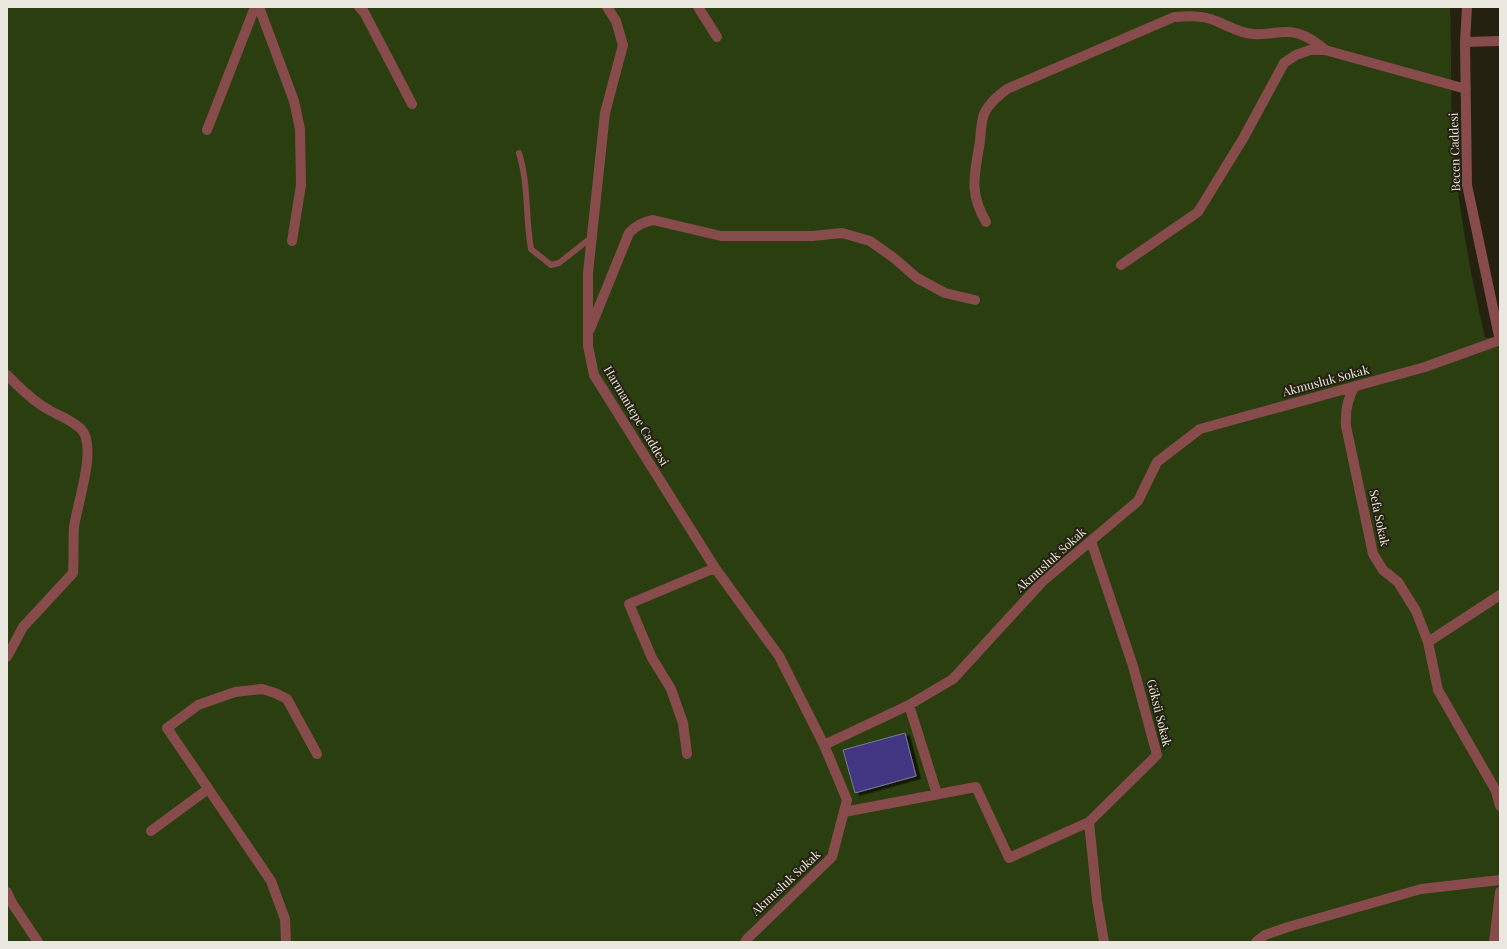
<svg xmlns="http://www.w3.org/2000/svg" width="1507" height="949" viewBox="0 0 1507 949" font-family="'Playfair Display',serif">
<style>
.green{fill:#2a3e0f}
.building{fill:#423581;stroke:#7b7b8d;filter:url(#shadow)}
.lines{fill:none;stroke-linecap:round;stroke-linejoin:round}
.service{stroke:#874b4c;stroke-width:6}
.minor{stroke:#874b4c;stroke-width:10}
.labels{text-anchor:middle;stroke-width:4;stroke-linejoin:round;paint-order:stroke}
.street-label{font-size:12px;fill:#eae8de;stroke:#242110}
</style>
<defs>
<filter id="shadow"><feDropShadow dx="4.5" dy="2.5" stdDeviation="0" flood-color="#0009"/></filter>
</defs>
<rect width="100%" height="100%" fill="#242110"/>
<path class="green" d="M7,7H1450C1452,52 1450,97 1453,141C1458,208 1470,272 1485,337L1500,342V942H7Z"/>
<path class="building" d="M905,733L916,776L855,793L843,750Z"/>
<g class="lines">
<path class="service" d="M519,153C529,185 525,216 531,249L551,265L559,263L592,237"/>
<path class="minor" d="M259,7L294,101L300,129L301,185L292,241
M359,7L364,12L412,104
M607,7L616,21L623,45L605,113L588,273V346L594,375L715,568L779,656L824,745
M698,7L717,37
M1467,7L1465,42L1467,185L1500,341
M1465,42L1500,41
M207,130L255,7
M986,222C968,191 975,174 980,141C981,133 981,122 984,114C989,103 998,96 1007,89L1174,17C1188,16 1202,15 1216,21C1229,26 1239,33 1253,34C1265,35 1276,32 1287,32C1302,32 1314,40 1325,50
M1121,265L1198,212L1244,137L1284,63L1296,55L1310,50H1325L1466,89
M590,329L629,233C636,225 643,222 653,220L721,236H812L842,233L870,241L894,258L917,278L945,293L975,300
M7,375C20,388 33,401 49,410C60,416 72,420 81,429C98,446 77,504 74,527C73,542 74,558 73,573L23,627L7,657
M1355,386C1347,399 1345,411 1346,426L1373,554L1383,570L1398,582L1416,611L1428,642
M1091,541L1133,666L1157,755L1089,822L1097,900L1104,942
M1500,595L1428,642L1438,690L1496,791L1500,806
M909,705L937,794
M687,754L683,723L671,689L652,658L629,604L715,568
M844,812L976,787L1009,858L1089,822
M151,831L208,789
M7,892L12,903L38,942
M286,942L285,919L271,881L167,728L198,705L235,692L262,689L275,693L287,699L317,754
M745,942L748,938L832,857L847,800L824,745L909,705L953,679L1042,582L1138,501L1157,462L1200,429L1425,367L1500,340
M1256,942L1265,935L1288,927L1421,889L1500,880
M1494,942L1500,892"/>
</g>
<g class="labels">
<g class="street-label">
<text transform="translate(1455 152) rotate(-92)" y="4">Becen Caddesi</text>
<text transform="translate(1326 381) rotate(-15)" y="4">Akmusluk Sokak</text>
<text transform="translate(636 416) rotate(59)" y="4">Harmantepe Caddesi</text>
<text transform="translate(1379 518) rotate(78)" y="4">Sefa Sokak</text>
<text transform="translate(1051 560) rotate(-42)" y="4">Akmusluk Sokak</text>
<text transform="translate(1159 713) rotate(76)" y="4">Göksü Sokak</text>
<text transform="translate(786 883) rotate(-43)" y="4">Akmusluk Sokak</text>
</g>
</g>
<rect width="1507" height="949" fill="none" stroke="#eae8de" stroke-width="16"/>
</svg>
